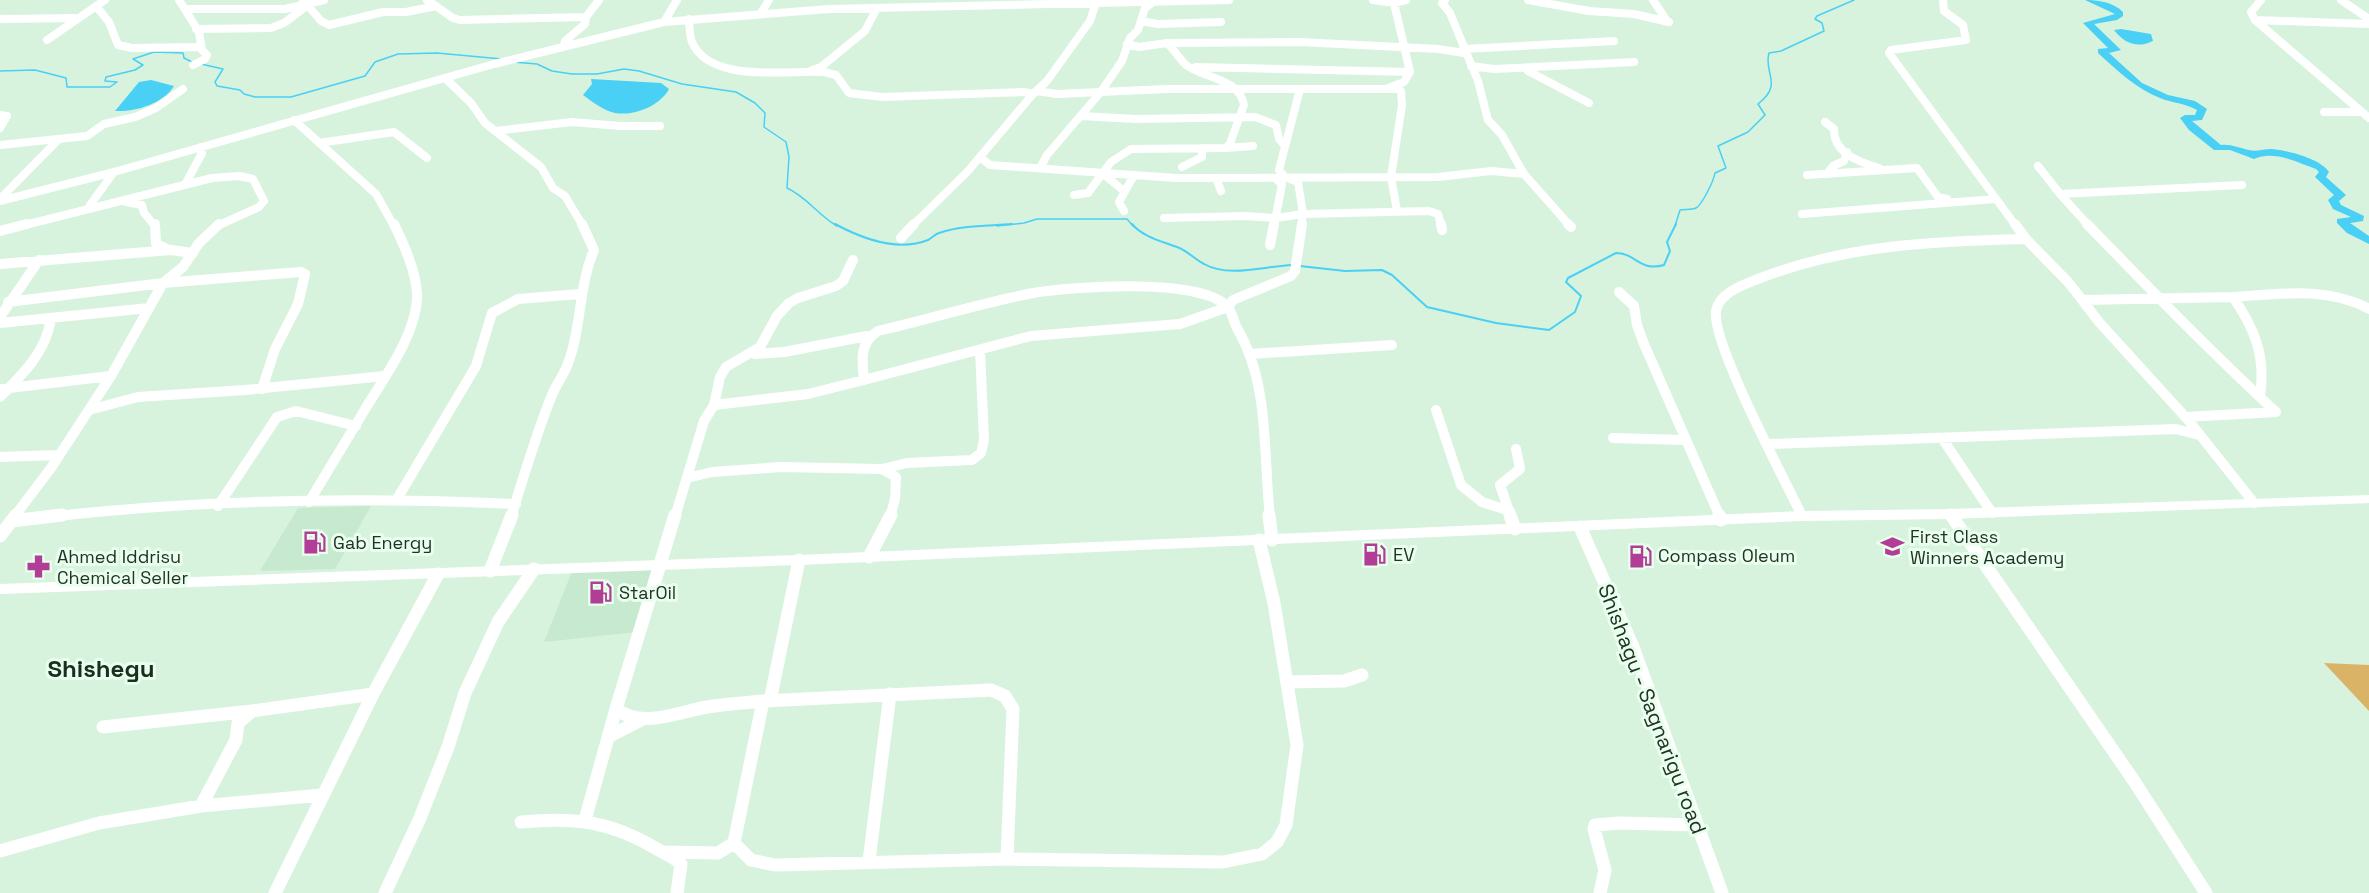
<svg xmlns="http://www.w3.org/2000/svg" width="2369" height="893" viewBox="0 0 2369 893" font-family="'Space Grotesk',sans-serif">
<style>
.built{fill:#c7e9cf}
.green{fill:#dbb366}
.water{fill:#4acff5}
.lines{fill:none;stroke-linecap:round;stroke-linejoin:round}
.stream-far1{stroke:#4acff5;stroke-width:1.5}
.stream{stroke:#4acff5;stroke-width:2}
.river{fill:#4acff5;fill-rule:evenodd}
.minor-far2{stroke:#fff;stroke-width:8}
.minor-far1{stroke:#fff;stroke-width:10}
.minor{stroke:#fff;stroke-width:13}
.major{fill:#fff;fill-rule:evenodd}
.labels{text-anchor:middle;stroke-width:6;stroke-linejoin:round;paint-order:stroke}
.poi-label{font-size:18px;fill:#253027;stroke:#e8ffed;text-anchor:start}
.near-street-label{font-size:21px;fill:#253027;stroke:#e8ffed}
.district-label{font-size:24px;font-weight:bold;fill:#192f1f;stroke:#e8ffed}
</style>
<rect width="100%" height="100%" fill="#d7f3dd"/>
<path class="built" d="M371,506L335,569L260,571L298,508Z
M653,566L636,632L544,642L573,569Z"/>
<path class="green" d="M2324,663L2369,665V711Z"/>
<path class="water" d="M2121,29L2151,34L2153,41C2137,49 2124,43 2114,30Z
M591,79L661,83L669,89C659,108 626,120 606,110C598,106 590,100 583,95L592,84Z
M151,80L174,86C163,104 135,112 115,111L139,82Z"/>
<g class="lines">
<path class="stream-far1" d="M513,62L537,64L552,71L572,74H597L624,69L639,71L682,84L736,92L755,103L765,113L764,127L786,142L789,157L787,188C807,197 818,215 837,226
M201,64L223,69L215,82L217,86L240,90L244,94L255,97H291L365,76L375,62L398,54L437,53L502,59
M0,71L35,70L66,78L67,87H110L117,82L105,81L106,77L135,70L143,65L133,59L154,52L183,53L184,58L192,62
M997,226L1024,223L1037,219H1127L1133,226
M1675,226L1680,210C1684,209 1692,210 1696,208C1702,205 1714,180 1715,173L1726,168L1718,146L1748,132L1765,115L1758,104C1784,84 1763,73 1769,53L1781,51L1824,31L1822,23L1815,19L1817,16L1854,0"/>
<path class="stream" d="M835,224C861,238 898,252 928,240C932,238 935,234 939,233C961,225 989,226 1012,224
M1132,224C1143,237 1161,241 1177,247C1188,251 1194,259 1204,264C1229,278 1265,266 1292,265
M1300,266L1345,271L1382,270L1392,275L1427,307L1496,323L1549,330L1575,312L1581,296L1566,282L1568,278L1616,253C1636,253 1639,272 1664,265L1670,251L1667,242L1676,224"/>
<path class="river" d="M2085,0C2098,0 2113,2 2123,12V16L2117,20L2094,24L2121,50L2109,53L2142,83L2168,95L2195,101L2207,109L2202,120L2192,121L2221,145C2232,144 2238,148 2249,150C2255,152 2264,149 2272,149C2289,151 2319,158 2329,172L2326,177L2346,195L2339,201L2341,205L2364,216L2363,221L2350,223L2369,236V244L2347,233L2337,223V219L2351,217L2333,209L2328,200L2334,195L2315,177L2319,172L2316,169C2296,162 2274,150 2254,159L2230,150H2214L2189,130L2180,118L2185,115H2195L2197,110C2185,103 2172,103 2160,98C2135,88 2118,71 2098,53V49L2108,48L2083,23L2115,14Z"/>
<path class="minor-far2" d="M179,0L199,32L202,50L207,55L205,59L193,65
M303,0L321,21L329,25L383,12H406L436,6
M427,0L453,18L460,20L586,17L585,24L565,41L564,45
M1373,0L1394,3L1406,0
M1445,0L1442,3L1450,13L1478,81L1488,120L1502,135L1524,174L1570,226
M1528,0L1589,11L1634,14L1669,22
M1653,0L1665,18
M1943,0L1944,11L1963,25L1966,40L1891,50L1889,53L2016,226
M2261,0L2251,12L2255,20L2369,118
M2341,0L2369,19
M96,6L109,22L118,45L132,48L201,47
M189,9H285L324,0
M761,13L769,0
M586,17L599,0
M0,19L76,18
M689,19C690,27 689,35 692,42C710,84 788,70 824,72L836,75L849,93L882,97L1024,92L1033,94
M2255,20L2369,24
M1141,21L1158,24L1221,22
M664,22L677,0
M196,29L271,28L284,23L304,8
M47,40L105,0
M1127,44L1139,47L1167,43L1300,42L1438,49L1464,53
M1463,49L1614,41
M1471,66L1494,69L1634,62
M1196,67L1410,72
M812,70L821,67L865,31L877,8
M1528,71L1589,103
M446,79L471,103L485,123L541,167L553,188L565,196L583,226
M1388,88L1404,82L1410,72L1394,3
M1300,89L1279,170L1285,177L1298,182L1303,214L1301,226
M1036,91L1057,94L1166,89H1398L1401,91L1402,105L1391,177L1397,211
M2324,112H2362
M0,115L7,116L0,128
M1081,116L1136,119L1255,117L1276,125L1279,139L1285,146
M294,120L376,194L394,226
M1825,122L1834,129C1833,153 1859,162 1879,168
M496,131L572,122L620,126H660
M319,143L394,132L427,158
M0,145L87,136L104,124L135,117L156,108L183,89
M1225,148L1253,146
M981,158L990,165L1176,178L1438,177L1491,171L1524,174
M2038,166L2060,194
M1182,167L1202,157V148
M1040,168L1047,155L1100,93L1122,61L1130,38L1138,30L1145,8L1152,3
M1102,173L1124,191
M1827,174L1833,166L1844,161L1847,152
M1807,175L1917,168L1938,197L1947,199
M1216,178L1221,191
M186,183L202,153L201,147
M1074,195L1088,193L1111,162L1131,149L1224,148L1229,146L1244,105C1240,78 1202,78 1186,65C1180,60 1174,49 1167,43
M0,199L58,140
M0,201L114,172L494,64L664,22L829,9L1229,0
M126,202L142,205L144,213L155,226
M90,205L114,172
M1124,211L1119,202L1134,175
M1802,214L1996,199
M1164,218L1244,216L1276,218L1303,214L1429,211L1438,214L1441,226
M21,226L212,178L239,176L253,179L264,201L259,207L217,226
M912,226L968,171L1033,94L1047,81L1090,21L1096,3
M1274,226L1282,184L1278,181L1280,178
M2089,226L2060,194L2242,185"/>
<path class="minor-far1" d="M155,224L156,244L167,249
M1441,224L1442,230
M1568,224L1571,227
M2015,224L2026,239L2069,283L2099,322L2189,421L2254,503
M2087,224C2149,288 2211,352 2276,412
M0,231L27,224
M901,238L914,224
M1270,245L1274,224
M0,264L171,250L193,253
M1619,292L1634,306L1637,325L1644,344L1720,517
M2082,300L2233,297
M8,302L163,283L301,272L305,274L298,304L275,349L262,389
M0,317L39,260
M0,323L149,308
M755,354L784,352L867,336
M1250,354L1392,345
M864,380L1031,336L1180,324L1228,307L1233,300L1291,276L1295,271L1302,224
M0,389L111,376
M2260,396C2266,357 2255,329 2233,297C2278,294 2328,286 2369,309
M0,397C23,374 46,352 51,319
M714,405L808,394L864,380C862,360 859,343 878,331C930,319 981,303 1033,293C1069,287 1208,276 1229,309C1233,315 1234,323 1238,330C1270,385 1263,455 1270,517
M89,410L138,397L245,390L385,376
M1436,410L1461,485L1482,502L1510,511
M2185,417L2276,412
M1613,438L1685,440
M1942,438L1992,513
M1769,444L2176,429L2199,435
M0,457L58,455
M882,469L896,477L895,499L890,517
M687,478L712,472L781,467L882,469L907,463L972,460L981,453L984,440L980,350
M397,499L476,366L492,313L518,299L580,294
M309,502C327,472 346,441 364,411C383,379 418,333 417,294C416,271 404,245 394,224
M218,506L277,417L296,411L356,426
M1950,514L1952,517
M1802,516C1785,480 1711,342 1716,311C1719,293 1743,285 1758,279C1844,245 1934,241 2026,239
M14,517L51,468L111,376L163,283L183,267L199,243L219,224
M48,517C203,499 361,497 516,504
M511,517C524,476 536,434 552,395C556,385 563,376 567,366C582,328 578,288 594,250L582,224
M675,517L704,421L714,405L720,377L726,367L760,347L777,316L789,303L798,298L836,286L843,281L853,260
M1511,517L1500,485L1520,469L1516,449"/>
<path class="minor" d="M675,515L616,709C642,729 678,712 707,707C725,704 744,703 763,701
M1269,515L1272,540
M1510,515L1515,529
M1719,515L1721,520
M1951,515L2134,781L2206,893
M11,521L62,515
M1580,527L1633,647L1722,893
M0,536L16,515
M869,557L891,515
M490,571L512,515
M1287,682L1344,681L1362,675
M991,690L1005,696L1013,709L1007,859L775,865L751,860L734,843L763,701Z
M770,701L799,560
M103,727L252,711
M608,737L641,720
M201,806L236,740L238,723L252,711L373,694
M585,820L616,709
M521,822C575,817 610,821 657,849C665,854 674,857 681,864L677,893
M0,851L99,823L201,806L322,795
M663,852L718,853L734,843
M1007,859L1223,862L1262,854L1277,842L1286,825L1297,745L1274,603L1259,540
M869,861L890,694
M275,893L373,694L438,574
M385,893L420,818L448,747L465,693L498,622L534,569
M1600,893L1605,870L1594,829L1595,825L1620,823L1697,825"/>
<path class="major" d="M2369,495V503L1950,519L1802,521L799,565L0,594V584L799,555L1802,511L1950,509Z"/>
</g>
<defs>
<symbol id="fuel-bare" viewBox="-9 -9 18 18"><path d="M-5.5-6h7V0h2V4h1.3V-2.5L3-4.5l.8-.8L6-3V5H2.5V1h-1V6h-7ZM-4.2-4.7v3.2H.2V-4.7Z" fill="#b23d96" stroke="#e8ffed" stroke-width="2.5" paint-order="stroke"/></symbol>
<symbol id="school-bare" viewBox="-9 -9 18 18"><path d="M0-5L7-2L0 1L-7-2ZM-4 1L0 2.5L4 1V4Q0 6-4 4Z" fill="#b23d96" stroke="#e8ffed" stroke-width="2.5" paint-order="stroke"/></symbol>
<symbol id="pharmacy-bare" viewBox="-9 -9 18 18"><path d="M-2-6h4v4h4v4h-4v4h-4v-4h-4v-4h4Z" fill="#b23d96" stroke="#e8ffed" stroke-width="2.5" paint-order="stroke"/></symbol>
</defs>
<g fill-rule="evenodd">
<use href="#fuel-bare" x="298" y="526" width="33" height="33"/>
<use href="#school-bare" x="1876" y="530" width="33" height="33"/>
<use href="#fuel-bare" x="1358" y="538" width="33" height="33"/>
<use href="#fuel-bare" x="1624" y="540" width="33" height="33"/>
<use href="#pharmacy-bare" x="22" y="550" width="33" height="33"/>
<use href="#fuel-bare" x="584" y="576" width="33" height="33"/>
</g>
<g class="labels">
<g class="poi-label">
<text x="1910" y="543">First Class<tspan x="1910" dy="21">Winners Academy</tspan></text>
<text x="333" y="549">Gab Energy</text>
<text x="1393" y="561">EV</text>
<text x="1658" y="562">Compass Oleum</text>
<text x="57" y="563">Ahmed Iddrisu<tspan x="57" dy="21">Chemical Seller</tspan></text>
<text x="619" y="599">StarOil</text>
</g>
<g class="near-street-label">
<text transform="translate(1652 709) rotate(69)" y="7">Shishagu - Sagnarigu road</text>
</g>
<g class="district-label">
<text x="101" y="677">Shishegu</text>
</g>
</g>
</svg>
